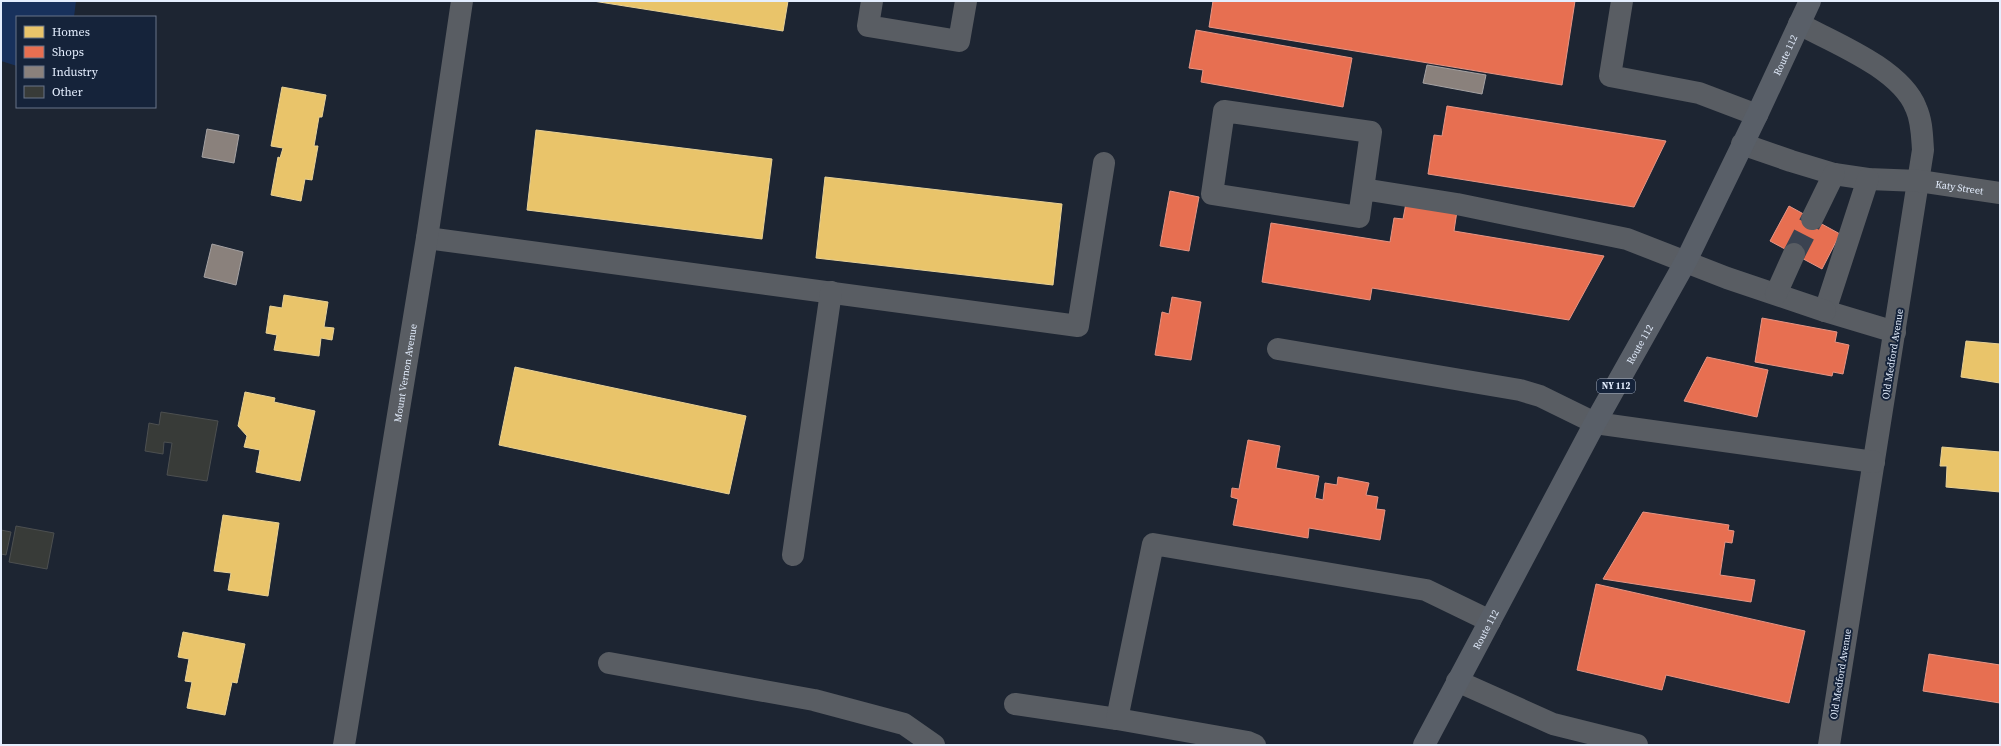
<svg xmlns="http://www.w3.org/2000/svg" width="2001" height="746" viewBox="0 0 2001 746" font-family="'Source Serif 4',serif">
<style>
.green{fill:#18315c}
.homes{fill:#e9c46a;stroke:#e8d196}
.shops{fill:#e76f51;stroke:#e69585}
.industry{fill:#8a817c;stroke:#a5a2a3}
.building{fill:#383b38;stroke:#4c4f50}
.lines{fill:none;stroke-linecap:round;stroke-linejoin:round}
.minor-tunnel{stroke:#3b4351;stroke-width:22;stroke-dasharray:22 11;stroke-linecap:butt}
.minor{stroke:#595d63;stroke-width:22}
.major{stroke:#595f68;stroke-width:22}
.labels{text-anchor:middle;stroke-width:4;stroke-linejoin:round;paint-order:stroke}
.shield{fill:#15233a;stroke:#a6b1c3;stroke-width:1}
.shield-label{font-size:9px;font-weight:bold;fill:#e4eefe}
.street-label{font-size:10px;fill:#e4eefe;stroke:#15233a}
</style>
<rect width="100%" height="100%" fill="#1d2532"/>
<path class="green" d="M1,1H76L74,17H17V66L1,61Z"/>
<path class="homes" d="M593,1H788L783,31Z
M282,87L326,95L322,117H319L314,146H318L312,180L305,179L301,201L271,195L278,157L280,158L283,148L271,146Z
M536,130L772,159L762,239L527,210Z
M825,177L1062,204L1053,285L816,258Z
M284,295L328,302L324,327L334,328L332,340L321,338L319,356L274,350L277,335L266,333L270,306L282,308Z
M1966,341L2000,344V383L1961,377Z
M515,367L746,416L729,494L499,445Z
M245,392L275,398L274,402L315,411L300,481L256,472L260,450L244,447L247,436L238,426Z
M1942,447L2000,452V492L1946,487L1947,466H1940Z
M223,515L279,523L268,596L228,590L231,573L214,571Z
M183,632L245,644L237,683L232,682L225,715L187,708L192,682L185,681L189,659L178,657Z"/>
<path class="shops" d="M1213,1H1575L1562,85L1209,27Z
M1196,30L1352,58L1343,107L1201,82L1203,70L1189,68Z
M1447,106L1666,141L1634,207L1428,174L1434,135L1442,136Z
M1170,191L1199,197L1189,251L1160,246Z
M1406,203L1457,211L1454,231L1604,256L1569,320L1372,288L1370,300L1262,282L1271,223L1390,242L1394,218L1403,219Z
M1789,206L1840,234L1822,269L1770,241Z
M1172,297L1201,302L1191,360L1155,355L1162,312L1169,314Z
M1762,318L1837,332L1835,342L1849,345L1843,374L1833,372L1832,376L1755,362Z
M1707,357L1768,370L1757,417L1684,401Z
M1248,440L1280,446L1276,468L1319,476L1315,498L1323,500L1325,483L1337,485L1338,477L1369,483L1366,495L1378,497L1376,509L1385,510L1380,540L1309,528L1308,538L1233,525L1238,499L1231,497L1232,488L1239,489Z
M1643,512L1729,525L1728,530L1734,531L1732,543L1725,542L1720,575L1755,580L1751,602L1603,579Z
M1596,584L1805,631L1789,703L1666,675L1662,690L1577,670Z
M1929,654L2000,665V703L1923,691Z"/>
<path class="industry" d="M1427,65L1486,75L1482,94L1423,83Z
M207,129L239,135L234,163L202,157Z
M212,244L243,252L236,285L204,277Z"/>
<path class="building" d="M161,412L218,421L207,481L167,475L172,443L164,442L163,454L145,451L149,423L159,425Z
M16,526L54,533L47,569L9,562Z
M1,530L11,532L6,555L1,554Z"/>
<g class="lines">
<path class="minor-tunnel" d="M1794,254L1812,219"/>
<g class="minor">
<path d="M872,1L868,26L959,41L966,1"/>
<path d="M1622,1L1610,76L1699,93L1757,115"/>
<path d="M1799,24C1835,43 1901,69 1916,108C1922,121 1922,136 1923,150L1829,745"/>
<path id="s1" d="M1742,144L1791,161L1834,174L1868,179L1919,181L2000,193"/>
<path d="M1868,179L1825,311L1895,332"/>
<path d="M1363,189L1371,132L1224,111L1212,194L1359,217L1363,189L1457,204L1627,239L1727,278L1825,311"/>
<path d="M1812,219L1834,174"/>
<path d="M427,238L1078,326L1104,163"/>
<path d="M1776,294L1794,254"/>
<path d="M1278,349L1520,390L1540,396L1595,423L1874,462"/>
<path d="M793,555L831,292"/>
<path d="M609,663L814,700L904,724L934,745"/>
<path d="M1457,681L1553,724L1637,745"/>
<path d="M1015,704L1117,719"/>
<path id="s2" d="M344,745L427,238L462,1"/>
<path d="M1255,745L1248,742L1117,719L1153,544L1426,590L1490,621"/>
</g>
<path class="major" id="s3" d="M1424,745L1595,423L1686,261L1757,115L1810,1"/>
</g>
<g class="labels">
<rect class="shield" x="1597" y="379" width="38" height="14" rx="3"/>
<g class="shield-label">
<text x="1616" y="389">NY 112</text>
</g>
<g class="street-label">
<text dy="4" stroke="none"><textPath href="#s3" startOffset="779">Route 112</textPath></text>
<text dy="4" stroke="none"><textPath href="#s1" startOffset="223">Katy Street</textPath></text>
<text dy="4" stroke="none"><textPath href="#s3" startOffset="455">Route 112</textPath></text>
<text transform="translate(1892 354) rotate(-81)" y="4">Old Medford Avenue</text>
<text dy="4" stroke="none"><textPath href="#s2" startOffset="377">Mount Vernon Avenue</textPath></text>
<text dy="4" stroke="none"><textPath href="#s3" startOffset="131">Route 112</textPath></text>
<text transform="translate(1840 674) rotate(-81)" y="4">Old Medford Avenue</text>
</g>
</g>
<rect width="2001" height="746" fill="none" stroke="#e4eefe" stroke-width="4"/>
<rect x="16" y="16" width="140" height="92" fill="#15233a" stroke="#687488"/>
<rect x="24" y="26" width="20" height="12" fill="#e9c46a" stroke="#687488"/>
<text x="52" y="36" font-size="12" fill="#e4eefe">Homes</text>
<rect x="24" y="46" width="20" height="12" fill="#e76f51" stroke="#687488"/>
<text x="52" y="56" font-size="12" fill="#e4eefe">Shops</text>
<rect x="24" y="66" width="20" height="12" fill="#8a817c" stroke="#687488"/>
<text x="52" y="76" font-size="12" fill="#e4eefe">Industry</text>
<rect x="24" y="86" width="20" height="12" fill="#383b38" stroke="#687488"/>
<text x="52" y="96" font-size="12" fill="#e4eefe">Other</text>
</svg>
